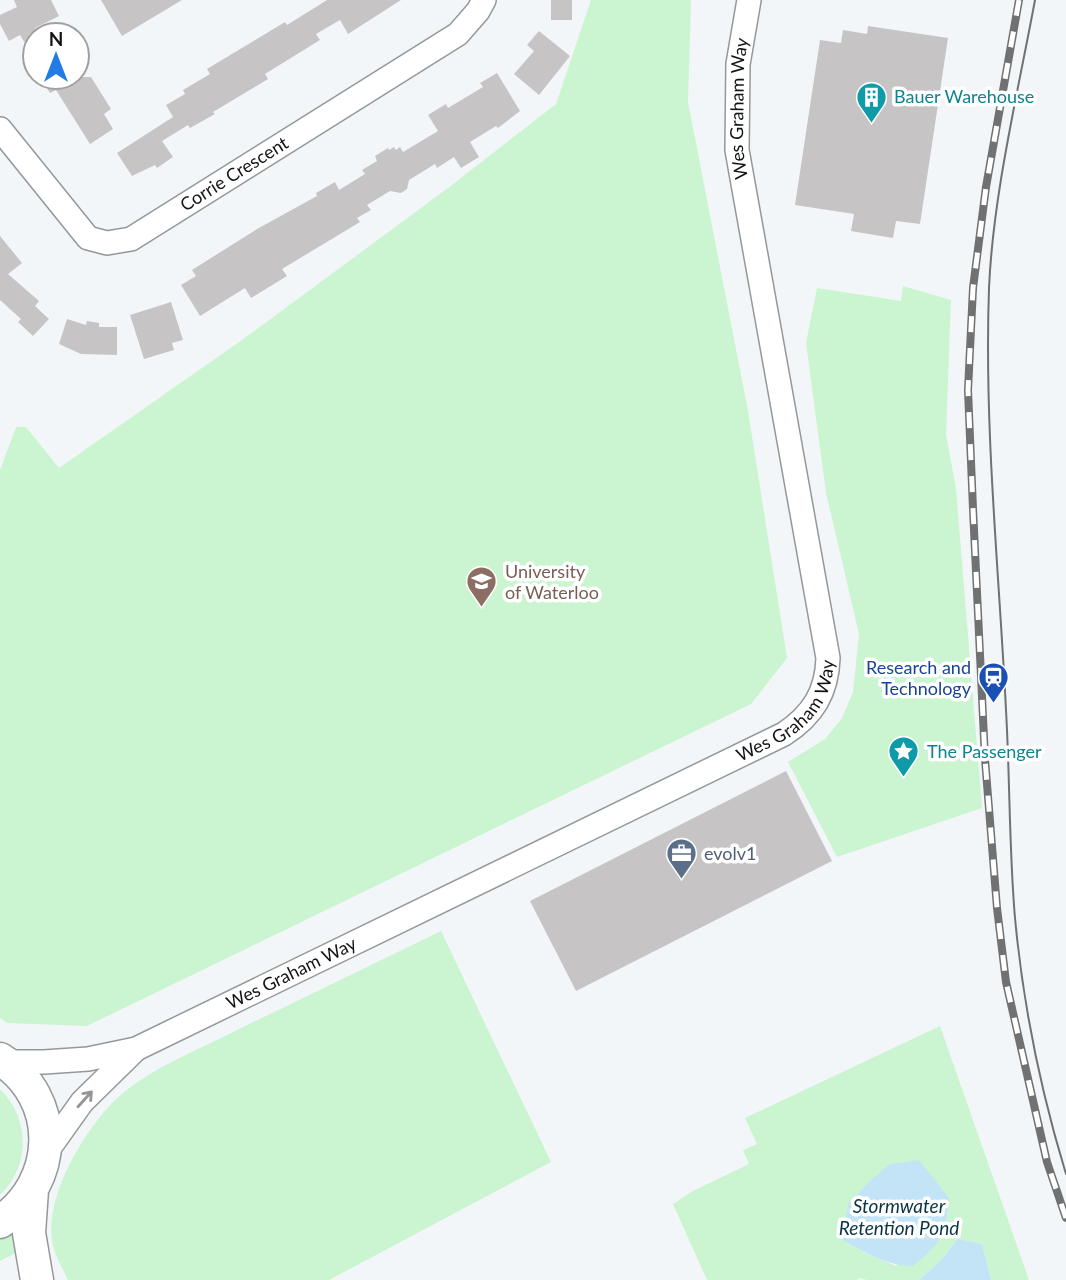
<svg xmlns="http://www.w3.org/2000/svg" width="1066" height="1280" viewBox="0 0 1066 1280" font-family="Lato,sans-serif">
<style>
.green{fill:#caf5d0;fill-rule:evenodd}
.water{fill:#c2e4f6}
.building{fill:#c7c4c6}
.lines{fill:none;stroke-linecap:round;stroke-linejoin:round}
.street-casing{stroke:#95989a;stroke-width:26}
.secondary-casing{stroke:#95989a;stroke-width:35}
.street{stroke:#fff;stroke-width:23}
.secondary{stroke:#fff;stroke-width:32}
.tram{stroke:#6f7172;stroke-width:2}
.rail-casing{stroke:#6f7172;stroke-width:8}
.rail{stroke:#fff;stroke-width:5;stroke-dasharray:16;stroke-linecap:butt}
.oneway{stroke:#949595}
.labels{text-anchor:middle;stroke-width:7;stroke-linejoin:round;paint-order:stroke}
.culture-label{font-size:18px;fill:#0d838f;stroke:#fff;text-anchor:start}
.street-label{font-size:18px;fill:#121314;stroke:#fff}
.education-label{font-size:18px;fill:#785e54;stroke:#fff;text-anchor:start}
.transit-label{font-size:18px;fill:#164399;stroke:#fff;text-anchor:end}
.service-label{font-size:18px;fill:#4e5e75;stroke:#fff;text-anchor:start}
.water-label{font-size:19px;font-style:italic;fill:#083446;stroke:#fff}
</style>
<rect width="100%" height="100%" fill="#f3f6f8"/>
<path class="green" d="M591,0H691L688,102L748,411L787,658L751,704L87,1026L7,1023L0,1018V470L16,427H26L59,468L249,335L448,188L556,104Z
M903,286L951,300L946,435L956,488L982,808L837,857L788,762L825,739L842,718L853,692L859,634L826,493L806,343L817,288L901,301Z
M441,931L551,1162L329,1280H68C63,1269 56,1258 53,1246C42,1197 88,1122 124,1092C155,1067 195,1051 231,1033C301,999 371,965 441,931Z
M940,1026L1029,1280H991L982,1244L958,1239L941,1260L919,1280H867L859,1278L857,1280H707L673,1204L693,1191L749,1164L743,1150L757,1144L745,1118ZM934,1181L949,1198L896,1266L867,1254L842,1240Z
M0,1089C30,1119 31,1165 0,1195Z
M17,1226L18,1252L0,1261V1238Z"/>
<path class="water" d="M919,1160L949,1198C945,1237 943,1241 913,1266C887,1266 865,1253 842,1240L848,1204L869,1182L890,1164Z
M958,1239L982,1244L991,1280H919L941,1260Z"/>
<path class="building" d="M14,0H51L59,16L35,28V59L20,35L9,41L0,24V15L17,7Z
M101,0H182L122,36Z
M327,0H401L348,34L340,20L316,34L320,40L265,74L268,79L213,112L215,114L190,128L188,125L162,141L173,157L157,168L155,165L132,176L117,153L173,117L166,105L185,94L183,90L210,74L207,69L285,22L287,25Z
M551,0H572V20H551Z
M868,26L948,38L920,224L896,221L893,238L851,231L854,214L795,205L820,40L841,43L843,30L867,34Z
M539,31L570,56L539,95L514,74L534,51L527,45Z
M497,73L520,111L498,128L496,126L470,142L479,157L461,168L454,157L437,168L435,164L409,180L407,189L401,193L390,191L367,205L371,210L357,218L360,222L282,269L287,276L251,298L245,288L200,316L181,285L196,276L192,270L257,229L317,196L316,193L335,182L339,190L365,174L362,170L377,161L375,156L388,148L389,150L394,147L396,150L400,147L403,152L438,131L428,115L446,104L448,108L483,87L480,83Z
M40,77H91L111,109L104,114L113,129L90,144L56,90L50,93Z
M0,236L22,263L8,274L39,301L35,306L49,319L33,336L18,322L21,319L0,300Z
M171,302L183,340L172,343L174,350L144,359L130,315Z
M67,319L86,325L87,321L99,323V327H117V355L81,354L59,344Z
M786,771L832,861L576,991L530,901Z"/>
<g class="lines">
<defs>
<g id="street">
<path id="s1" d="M0,129L88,238L107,243L131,239L458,34L478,11L484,0"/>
<path id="s2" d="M4,1062H44L88,1059L136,1049L784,734C813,715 827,692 828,658L737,150L738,64L749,0"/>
<path d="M45,1154L82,1102L134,1051"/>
</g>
<path id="secondary" d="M0,1059C62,1098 59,1183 0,1222
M32,1190L29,1233L37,1280"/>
</defs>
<use href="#street" class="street-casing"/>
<use href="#secondary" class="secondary-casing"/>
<use href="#street" class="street"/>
<use href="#secondary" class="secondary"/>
<path class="tram" d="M1035,0C1018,92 993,195 989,288C984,429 999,569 1006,710C1010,779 1009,849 1015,918C1023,1004 1041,1092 1066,1174
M973,509L989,786"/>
<defs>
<path id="rail" d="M1019,0L986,187L973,288L968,390L973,509L985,759L997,908L1006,982L1047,1162L1066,1218"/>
</defs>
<use href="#rail" class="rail-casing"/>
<use href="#rail" class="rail"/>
</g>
<defs><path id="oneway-shaft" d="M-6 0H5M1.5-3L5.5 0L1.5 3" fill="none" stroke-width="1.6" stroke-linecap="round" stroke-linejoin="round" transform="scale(1.75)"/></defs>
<use class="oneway" href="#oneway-shaft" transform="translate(85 1099) rotate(-48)"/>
<defs>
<symbol id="building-pin" viewBox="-11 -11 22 30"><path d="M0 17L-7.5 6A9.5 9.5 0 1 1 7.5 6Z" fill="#0f9aa8" stroke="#fff"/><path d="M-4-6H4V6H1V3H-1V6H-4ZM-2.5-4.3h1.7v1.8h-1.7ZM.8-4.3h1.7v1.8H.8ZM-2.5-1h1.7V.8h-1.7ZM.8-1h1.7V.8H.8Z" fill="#fff"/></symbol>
<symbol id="university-pin" viewBox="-11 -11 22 30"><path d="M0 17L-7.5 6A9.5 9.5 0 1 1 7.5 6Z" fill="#8d6e63" stroke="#fff"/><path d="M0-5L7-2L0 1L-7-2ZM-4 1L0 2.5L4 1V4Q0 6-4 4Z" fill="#fff"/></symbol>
<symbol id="station-pin" viewBox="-11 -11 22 30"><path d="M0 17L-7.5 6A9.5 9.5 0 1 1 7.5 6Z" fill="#1a4fb4" stroke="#fff"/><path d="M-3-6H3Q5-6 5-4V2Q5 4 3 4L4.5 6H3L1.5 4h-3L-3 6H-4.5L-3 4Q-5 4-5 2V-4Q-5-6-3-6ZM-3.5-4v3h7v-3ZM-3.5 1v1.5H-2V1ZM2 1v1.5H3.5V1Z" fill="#fff"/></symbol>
<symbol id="sight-pin" viewBox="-11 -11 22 30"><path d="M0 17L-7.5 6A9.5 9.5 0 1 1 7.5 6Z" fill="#0f9aa8" stroke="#fff"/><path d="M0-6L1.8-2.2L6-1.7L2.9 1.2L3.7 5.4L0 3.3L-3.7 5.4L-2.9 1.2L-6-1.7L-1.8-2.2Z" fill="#fff"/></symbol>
<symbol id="office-pin" viewBox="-11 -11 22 30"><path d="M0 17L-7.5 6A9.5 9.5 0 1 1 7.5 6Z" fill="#5c6f8a" stroke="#fff"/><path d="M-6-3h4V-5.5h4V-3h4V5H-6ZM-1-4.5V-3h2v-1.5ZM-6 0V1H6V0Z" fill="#fff"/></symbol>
</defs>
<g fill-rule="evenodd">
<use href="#building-pin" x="854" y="80" width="35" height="47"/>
<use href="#university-pin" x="464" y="564" width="35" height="47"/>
<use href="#station-pin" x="976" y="660" width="35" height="47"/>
<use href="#sight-pin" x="886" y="734" width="35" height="47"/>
<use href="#office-pin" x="664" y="836" width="35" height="47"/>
</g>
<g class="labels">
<g class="culture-label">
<text x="894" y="103">Bauer Warehouse</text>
<text x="927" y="758">The Passenger</text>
</g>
<g class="street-label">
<text dy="6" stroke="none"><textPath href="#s2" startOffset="1503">Wes Graham Way</textPath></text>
<text dy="6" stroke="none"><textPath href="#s1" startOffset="306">Corrie Crescent</textPath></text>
<text dy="6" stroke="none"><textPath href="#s2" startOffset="873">Wes Graham Way</textPath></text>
<text dy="6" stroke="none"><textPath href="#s2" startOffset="306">Wes Graham Way</textPath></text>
</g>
<g class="education-label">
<text x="505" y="578">University<tspan x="505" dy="21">of Waterloo</tspan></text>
</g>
<g class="transit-label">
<text x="971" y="674">Research and<tspan x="971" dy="21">Technology</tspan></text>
</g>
<g class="service-label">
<text x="704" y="860">evolv1</text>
</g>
<g class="water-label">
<text x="899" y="1213">Stormwater<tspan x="899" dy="22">Retention Pond</tspan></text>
</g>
</g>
<g transform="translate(56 56)"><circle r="33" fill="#ffffff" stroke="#a0a1a1" stroke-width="2"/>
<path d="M0-5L12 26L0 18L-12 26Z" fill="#237ce6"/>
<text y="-10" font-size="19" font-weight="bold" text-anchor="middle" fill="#121314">N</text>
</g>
</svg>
